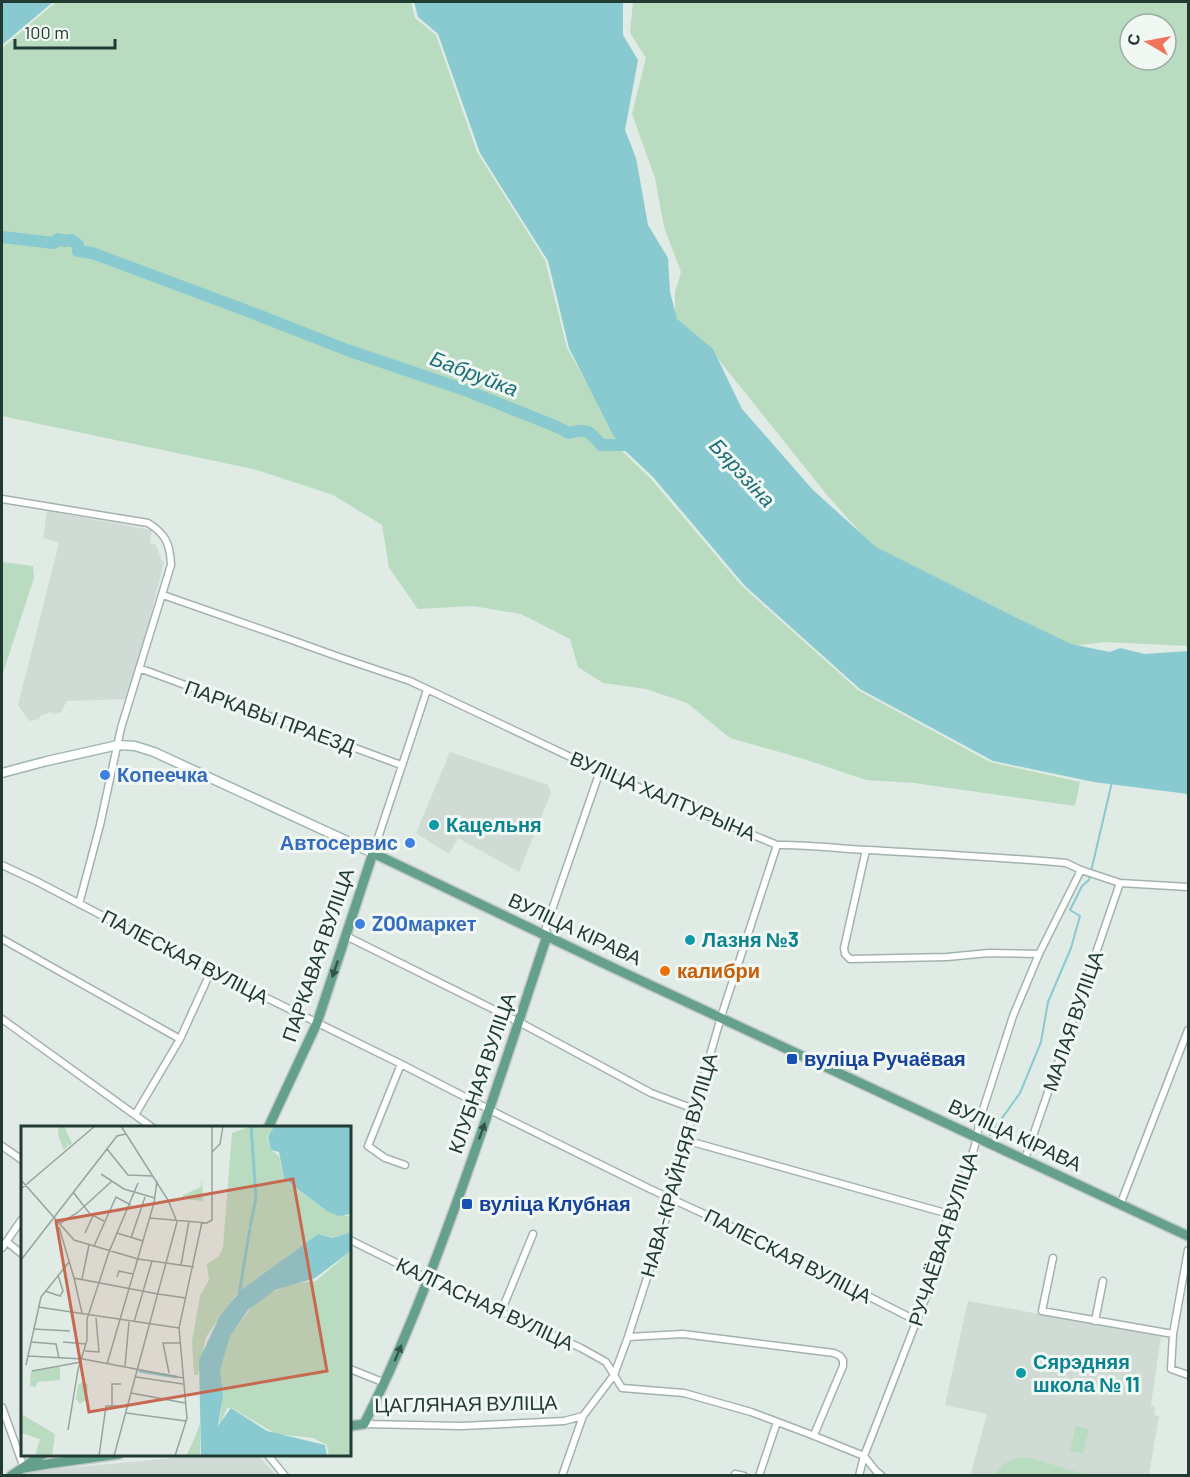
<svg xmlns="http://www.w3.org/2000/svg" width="1190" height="1477" viewBox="0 0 1190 1477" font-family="Barlow,sans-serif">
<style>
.built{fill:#cfdbd4}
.green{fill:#b9dcc0;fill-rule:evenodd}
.water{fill:#88cad0}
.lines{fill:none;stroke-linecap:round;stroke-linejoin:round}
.stream{stroke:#88cad0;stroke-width:2}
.river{stroke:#88cad0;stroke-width:12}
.minor-casing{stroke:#a3b3ac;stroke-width:9}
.secondary-casing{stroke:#9fb7ad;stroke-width:11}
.primary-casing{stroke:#c1c8c6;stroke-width:12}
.minor{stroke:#fff;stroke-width:6}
.secondary{stroke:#fff;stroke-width:8}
.primary{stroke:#65a08d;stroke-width:9}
.oneway{fill:#325449}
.shop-dot{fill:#3f7fe0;stroke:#f1f8f4;stroke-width:2}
.culture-dot{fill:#0f9aa8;stroke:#f1f8f4;stroke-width:2}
.food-dot{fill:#e8710a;stroke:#f1f8f4;stroke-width:2}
.transit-dot{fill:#1a4fb4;stroke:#f1f8f4;stroke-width:2}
.labels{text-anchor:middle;stroke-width:6;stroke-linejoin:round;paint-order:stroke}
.street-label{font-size:20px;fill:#213b32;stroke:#f1f8f4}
.shop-label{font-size:20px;font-weight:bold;fill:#366cbe;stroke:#f1f8f4;text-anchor:start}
.culture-label{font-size:20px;font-weight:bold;fill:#0d838f;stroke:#f1f8f4;text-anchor:start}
.food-label{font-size:20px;font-weight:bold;fill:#c56008;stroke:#f1f8f4;text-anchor:start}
.transit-label{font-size:20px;font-weight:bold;fill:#164399;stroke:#f1f8f4;text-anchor:start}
.water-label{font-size:21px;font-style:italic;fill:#1c6e77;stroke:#f1f8f4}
.inset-river{fill:none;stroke:#88cad0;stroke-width:3}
.inset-road{fill:none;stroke:#94a59d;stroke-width:1.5}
.view{fill:#c76851;fill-opacity:0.15;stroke:#c76851;stroke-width:3}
.inset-edge{fill:none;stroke:#213b32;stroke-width:3}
</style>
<rect width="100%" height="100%" fill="#e0ebe5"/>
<path class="built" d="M47,511L152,530L150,543L156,545L162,561H164L144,643L126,699L67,701L61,712L52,714V712L48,713L40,716V719L29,721L18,705L59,543L43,538Z
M450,752L548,785L551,793L519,872L458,838L449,854L416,833Z
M968,1301L1161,1336L1151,1405L1155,1408L1154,1415L1159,1416L1149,1475L980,1476L971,1473L987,1414L945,1405Z
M257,1454L276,1475L27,1476V1472L162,1459L193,1455Z"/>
<path class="green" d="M56,2H411L415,18L436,35L477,152L545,260L567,348L615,433L620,449L651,479L742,586L858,690L990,762L1080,782L1075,806L914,783L866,780L804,759L730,738L687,703L646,689L603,683L578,667L570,639L521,614L473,606L418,609L389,568L382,525L333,495L257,470L2,416V48Z
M633,2H1188V646L1105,642L1072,646L875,549L827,495L711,350L675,321V292L681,272L664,227L655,178L632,114L646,58L630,33ZM1130,24H1166V60H1130Z
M2,562L33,566L34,578L2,676Z
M1076,1426L1089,1429L1083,1454L1070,1451Z
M1023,1457L1031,1458L1087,1475H995C1002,1464 1010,1459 1023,1457Z"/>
<path class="water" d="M2,2H53L2,45Z
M414,2H623V35L638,60L625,130L636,158L648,225L668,258L670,292L677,319L713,349L742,409L813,490L876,547L1011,615L1071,644L1110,652L1120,648L1145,654L1188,651V794L1094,782L993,761L860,689L745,586L653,477L621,447L612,433L569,348L548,261L480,153L438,34L418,17Z"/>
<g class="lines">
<path class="stream" d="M990,1135L1020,1093L1041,1042L1048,1002L1071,948L1080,916L1070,910L1082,886L1089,880L1112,782"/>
<path class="river" d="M2,237L54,243L58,239L64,241L71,240L78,245V251L92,253L245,310
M250,312L347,350L465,390L555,426L569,433C587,428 590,431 601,445H636"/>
<defs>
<path id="minor" d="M2,499L148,523C166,534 170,544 171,565L121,728L100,825L79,904
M163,595L289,639L339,657L410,681L600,771L777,845C808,844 838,849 869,850C934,854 1000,857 1066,863L1081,870L1120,883L1188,887
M139,668L401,765
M866,850L844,948L845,954L850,959L947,957L989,953L1039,954
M373,853L427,690
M2,865L36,881L145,938L401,1064L502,1116L648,1188L728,1225L917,1321
M346,936L519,1022L651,1093L694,1109
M547,936L546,927L600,771
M2,939L180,1039
M2,1019L153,1128
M401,1064L368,1146L385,1158L405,1165
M135,1115L180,1039L211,971
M685,1140L949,1214
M2,1146L22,1160
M1025,1159L1120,883
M1120,1205L1188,1030
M350,1240L429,1279L581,1348L606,1362L622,1388L684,1393L751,1412L812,1435L864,1456L876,1471L882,1476
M7,1242L22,1254
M2,1248L22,1219
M1188,1250L1173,1334L1171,1369L1188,1375
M1053,1258L1042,1311L1173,1334
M501,1312L533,1234
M1095,1321L1103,1281
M628,1337L683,1334L834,1353L840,1356L843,1360V1366L814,1435
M350,1369L385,1383
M2,1407L24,1468
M364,1424L462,1426L564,1421L583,1416
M267,1454L285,1476
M735,1474L744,1476
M562,1476L583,1416L614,1375L628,1337L670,1206L669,1198L721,1017L777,845
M759,1476L777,1422
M859,1476L864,1456L927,1294C933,1266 940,1238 950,1212C960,1183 977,1153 979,1122L1013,1016L1039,954L1081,870"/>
<path id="secondary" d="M2,773L47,761L118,745L135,746L154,752L373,853"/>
<path id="primary" d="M268,1128L317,1023L373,853L603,963L1188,1236
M350,1426L364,1424C400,1354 428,1281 455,1207C488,1117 517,1026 547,936
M24,1468L47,1464L119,1454
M11,1476L43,1454"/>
</defs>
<use href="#minor" class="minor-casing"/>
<use href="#secondary" class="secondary-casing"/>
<use href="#primary" class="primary-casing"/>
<use href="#minor" class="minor"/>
<use href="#secondary" class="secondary"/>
<use href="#primary" class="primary"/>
</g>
<defs><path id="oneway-solid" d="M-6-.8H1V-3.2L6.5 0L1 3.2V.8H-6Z" transform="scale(1.5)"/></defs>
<g class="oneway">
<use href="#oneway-solid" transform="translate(335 969) rotate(109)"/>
<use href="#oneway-solid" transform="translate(482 1131) rotate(-70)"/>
<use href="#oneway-solid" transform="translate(398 1353) rotate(-67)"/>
</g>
<g class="shop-dot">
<circle cx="105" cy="775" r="6"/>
<circle cx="410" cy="843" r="6"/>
<circle cx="360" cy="924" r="6"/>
</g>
<g class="culture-dot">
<circle cx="434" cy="825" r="6"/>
<circle cx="690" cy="940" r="6"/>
<circle cx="1021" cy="1373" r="6"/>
</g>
<circle class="food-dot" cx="665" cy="971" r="6"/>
<g class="transit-dot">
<rect x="786" y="1053" width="12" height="12" rx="3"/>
<rect x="461" y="1198" width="12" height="12" rx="3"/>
</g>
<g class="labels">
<g class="street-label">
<text transform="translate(270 717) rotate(20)" y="7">ПАРКАВЫ ПРАЕЗД</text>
<text transform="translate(663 796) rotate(23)" y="7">ВУЛІЦА ХАЛТУРЫНА</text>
<text transform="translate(575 929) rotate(25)" y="7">ВУЛІЦА КІРАВА</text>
<text transform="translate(318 955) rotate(-71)" y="7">ПАРКАВАЯ ВУЛІЦА</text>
<text transform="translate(185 957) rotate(27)" y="7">ПАЛЕСКАЯ ВУЛІЦА</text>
<text transform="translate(1073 1021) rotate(-71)" y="7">МАЛАЯ ВУЛІЦА</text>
<text transform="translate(482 1073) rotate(-71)" y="7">КЛУБНАЯ ВУЛІЦА</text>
<text transform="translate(1015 1135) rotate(25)" y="7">ВУЛІЦА КІРАВА</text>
<text transform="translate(679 1165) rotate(-74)" y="7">НАВА-КРАЙНЯЯ ВУЛІЦА</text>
<text transform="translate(943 1239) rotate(-72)" y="7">РУЧАЁВАЯ ВУЛІЦА</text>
<text transform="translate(788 1256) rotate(27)" y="7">ПАЛЕСКАЯ ВУЛІЦА</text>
<text transform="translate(485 1304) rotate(25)" y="7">КАЛГАСНАЯ ВУЛІЦА</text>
<text transform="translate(466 1404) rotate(-1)" y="7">ЦАГЛЯНАЯ ВУЛІЦА</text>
</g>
<g class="shop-label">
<text x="117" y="782">Копеечка</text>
<text x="398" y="850" text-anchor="end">Автосервис</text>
<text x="372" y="931">ZOOмаркет</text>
</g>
<g class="culture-label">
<text x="446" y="832">Кацельня</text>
<text x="702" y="947">Лазня №3</text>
<text x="1033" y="1369">Сярэдняя<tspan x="1033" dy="23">школа № 11</tspan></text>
</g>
<g class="food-label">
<text x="677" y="978">калибри</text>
</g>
<g class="transit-label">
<text x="804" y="1066">вуліца Ручаёвая</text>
<text x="479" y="1211">вуліца Клубная</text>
</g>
<g class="water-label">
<text transform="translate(474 374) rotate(21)" y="7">Бабруйка</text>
<text transform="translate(742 473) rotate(47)" y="7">Бярэзіна</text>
</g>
</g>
<g transform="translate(21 1126)">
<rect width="330" height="330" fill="#e0ebe5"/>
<path d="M38,0H43L51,17L48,20L45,14L47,20L43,24L37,9ZM230,0H253L246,11L250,24L258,30L263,54L306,85L330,91V106L313,112L297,108L217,166L185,211L177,249H173L171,215L179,170L188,154L186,138L198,130L202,121L211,7ZM181,53L182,75L163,73L162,69L180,61ZM330,125V330H308L306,319L292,312L255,308L211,282H206L198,301L202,266L198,244L208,210L239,171L271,158L295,155ZM39,241V254L16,256L15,261L9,260L10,245ZM63,255L67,259L65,274L59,278L55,273L57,259ZM0,288L34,308L31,330H14L19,313L0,307ZM179,298V330H165L171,318Z" fill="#b9dcc0"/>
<path d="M253,0H330V88L317,90L306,85L263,53L258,26L250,24L247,11ZM330,106V125L294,152L254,164L227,184L209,210L199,244L202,269L197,300L210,282L246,305L304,319L306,330H180L178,234L199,190L220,164L297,108L312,112Z" fill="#88cad0"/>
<path class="inset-river" d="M229,101L235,72L230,0M218,169L229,102M118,245L156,251"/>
<path class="inset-road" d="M86,23L107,49L132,50M191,26V0M80,48L103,63L134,72M0,54L53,114L117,133L145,137M0,63L74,0M52,66L69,88L83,95M129,92L186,97L191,94V26L199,18L202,0M38,98L56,87L91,55M38,101L53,152L137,168M64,107L72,90M96,107L122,115M110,112L124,71M73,120L95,71L110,79M0,134L96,10L105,8M145,137L173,141M160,139L168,95M96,151L98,145L112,148M53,152L61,187M61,153L68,119M24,165L39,170L42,165L37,149M137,168L165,172M17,181L158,202M113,196L131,135M12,203L49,205M10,216L35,218L38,232M42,216L65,218M64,225L78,226L75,192M7,230L62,233L162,252M86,238L133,77L136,55M5,239L20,171L48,136M104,240L108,196M11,245L60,236M148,247L142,217H159M115,251L162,258M110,267L164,277M91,280V258H100M105,287L165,295M47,304L57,244L66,214V193L88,126L117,57M78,330L85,280H107M93,330L156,96L147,74L100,0M154,330L166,292L158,202L181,96"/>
<path class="view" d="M272,53L306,245L68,286L35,95Z"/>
<rect width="330" height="330" class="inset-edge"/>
</g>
<rect width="1190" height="1477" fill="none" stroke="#213b32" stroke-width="6"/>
<g transform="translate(1148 42) rotate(280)"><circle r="28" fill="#f1f8f4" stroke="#9eaca6" stroke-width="1.5"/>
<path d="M0-4.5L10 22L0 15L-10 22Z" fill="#f17359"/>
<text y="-9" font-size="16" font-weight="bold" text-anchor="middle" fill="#213b32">С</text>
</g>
<path d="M15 39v9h100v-9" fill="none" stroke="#213b32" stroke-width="3"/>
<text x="24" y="39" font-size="18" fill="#213b32" stroke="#f1f8f4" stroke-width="4.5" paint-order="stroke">100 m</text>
</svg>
